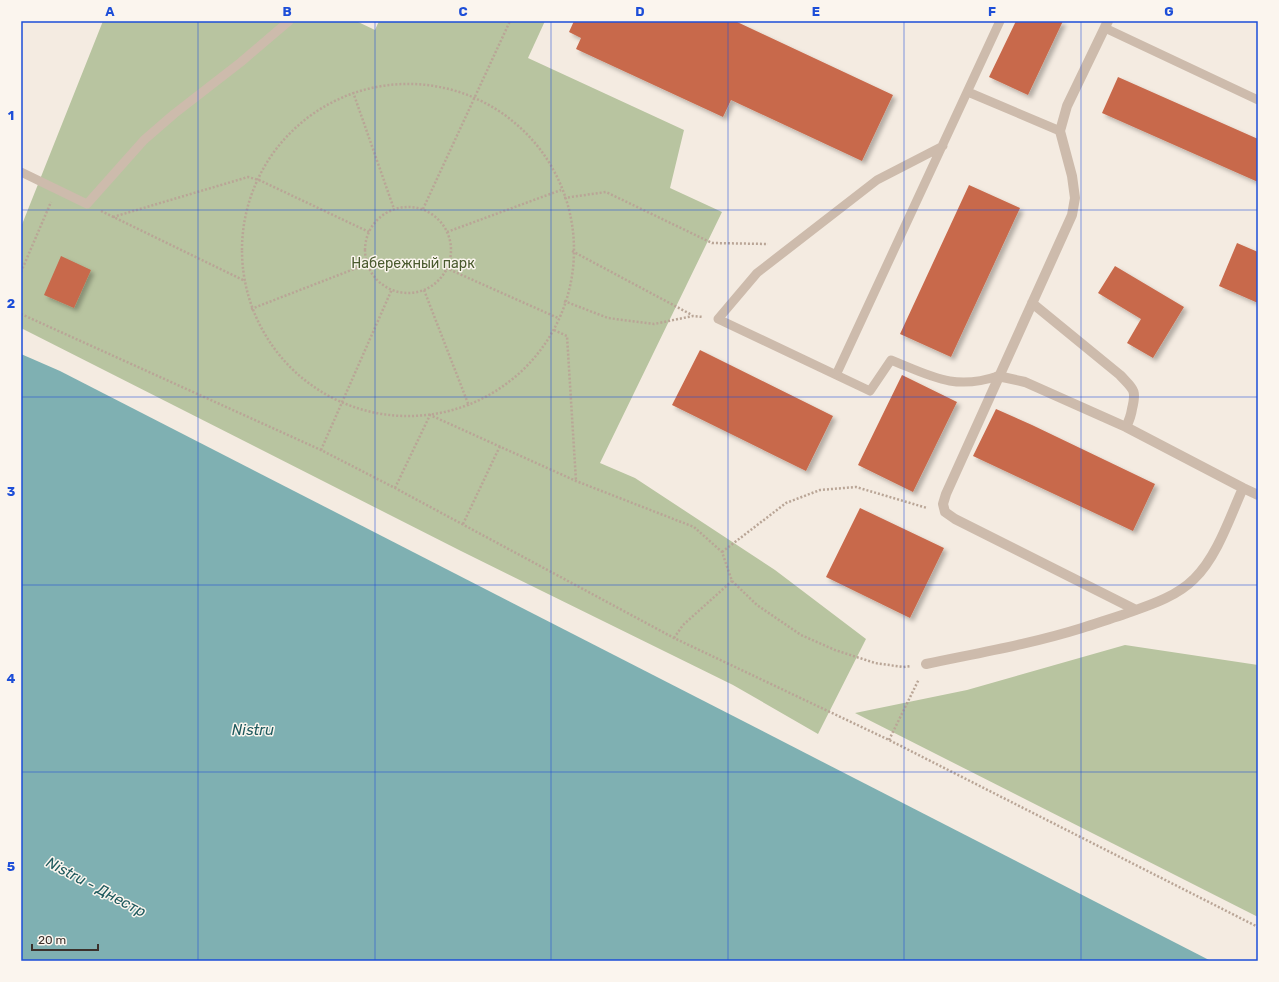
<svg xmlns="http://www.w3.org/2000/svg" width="1279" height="982" viewBox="0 0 1279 982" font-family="Rubik,sans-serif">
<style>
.green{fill:#b8c4a0}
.water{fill:#7fb0b2}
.building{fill:#c8694b;filter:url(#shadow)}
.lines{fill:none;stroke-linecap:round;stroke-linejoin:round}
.path{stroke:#b9a596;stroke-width:2.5;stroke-dasharray:2 2;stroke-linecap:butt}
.service{stroke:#cdbbac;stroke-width:9}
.minor{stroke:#cdbbac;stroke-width:10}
.grid{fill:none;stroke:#1d4ed8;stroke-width:1;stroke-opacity:0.55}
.labels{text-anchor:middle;stroke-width:3;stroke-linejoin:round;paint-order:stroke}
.park-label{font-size:14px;fill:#4a5a2e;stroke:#fbf5ee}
.water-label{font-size:15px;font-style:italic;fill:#1f5a5e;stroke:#fbf5ee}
.neatline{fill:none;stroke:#1d4ed8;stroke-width:1.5}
.grid-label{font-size:13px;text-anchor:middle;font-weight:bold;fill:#1d4ed8}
</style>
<defs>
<filter id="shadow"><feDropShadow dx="3.5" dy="3.5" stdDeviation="2" flood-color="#0004"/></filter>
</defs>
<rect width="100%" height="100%" fill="#f4ebe1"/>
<path class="green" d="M103,21H356L375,30L379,21H545L528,58L684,130L670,188L722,212L600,463L635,478L775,570L866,639L818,734L733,685L461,551L21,328V227Z
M1125,645L1258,665V917L855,713L967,690Z"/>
<path class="water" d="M21,354L60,371L1211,961H21Z"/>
<path class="building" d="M574,21H735L893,95L862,161L731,100L723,117L576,49L581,38L569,32Z
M1016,21H1063L1028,95L989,77Z
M1118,77L1258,139V182L1102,113Z
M969,185L1020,208L951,357L900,334Z
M1237,243L1258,252V303L1219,286Z
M61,256L91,270L74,308L44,295Z
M1115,266L1184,307L1153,358L1127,343L1141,319L1098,293Z
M700,350L833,416L806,471L672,405Z
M902,375L957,402L913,492L858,465Z
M996,409L1032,425L1155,484L1133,531L973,456Z
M860,508L944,548L910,618L826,577Z"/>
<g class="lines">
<path class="path" d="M242 250a166 166 0 1 1 332 0a166 166 0 1 1-332 0Z
M353,92L394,209
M564,198L606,192L712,243L768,244
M365 250a43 43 0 1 1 86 0a43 43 0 1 1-86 0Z
M423,209L510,21
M101,211L245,281
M113,217L248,177L259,180L369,232
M447,232L561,190
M572,251L692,315
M446,268L558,318
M21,272L51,202
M424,290L469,406
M564,301L608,318L654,324L693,316L703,317
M251,309L367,264
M21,314L321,450L395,488L674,638L889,740L1258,927
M554,330L567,336L576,481
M321,450L392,289
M395,488L430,415L576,481L694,527L722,552L732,581L757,605L801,635L835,650L875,663L903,667L911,666
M463,524L500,446
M722,552L786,503L820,490L856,487L927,508
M674,638L683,625L732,581
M889,740L919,679"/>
<path class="service" d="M1105,28L1258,100
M968,92L1060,131
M943,146L877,180L757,273L718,319L870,391L891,360C931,376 954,391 998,376
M21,172L87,204L144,140L174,114L241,62L289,21
M836,375L1000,21"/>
<path class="minor" d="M1108,21L1067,106L1060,131L1072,176L1075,198L1072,215L946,494L943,504L945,512L955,519L1136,610
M1032,303L1120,375C1133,389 1137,389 1132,409C1131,416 1129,421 1126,427
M998,376L1025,382L1126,427L1243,488L1258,495
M926,664C978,653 1031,644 1082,628C1095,624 1109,619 1122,615C1147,606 1175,598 1194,579C1217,557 1230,517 1243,488"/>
</g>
<path class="grid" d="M198,21V961M375,21V961M551,21V961M728,21V961M904,21V961M1081,21V961M21,210H1258M21,397H1258M21,585H1258M21,772H1258"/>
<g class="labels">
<g class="park-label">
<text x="413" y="268">Набережный парк</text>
</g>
<g class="water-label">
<text x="253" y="735">Nistru</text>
<text transform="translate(96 887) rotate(28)" y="5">Nistru - Днестр</text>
</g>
</g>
<rect width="1279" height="982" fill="none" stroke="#fbf5ee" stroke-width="44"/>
<path d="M32 944v6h66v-6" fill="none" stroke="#3b302b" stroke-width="2"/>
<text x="38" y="944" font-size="12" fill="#3b302b" stroke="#fbf5ee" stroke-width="3" paint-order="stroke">20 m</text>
<rect x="22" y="22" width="1235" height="938" class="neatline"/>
<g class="grid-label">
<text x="110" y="16">A</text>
<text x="287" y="16">B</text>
<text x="463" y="16">C</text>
<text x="640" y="16">D</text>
<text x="816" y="16">E</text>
<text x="992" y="16">F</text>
<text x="1169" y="16">G</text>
<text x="11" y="120">1</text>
<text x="11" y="308">2</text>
<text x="11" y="496">3</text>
<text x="11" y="683">4</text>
<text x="11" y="871">5</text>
</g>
</svg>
